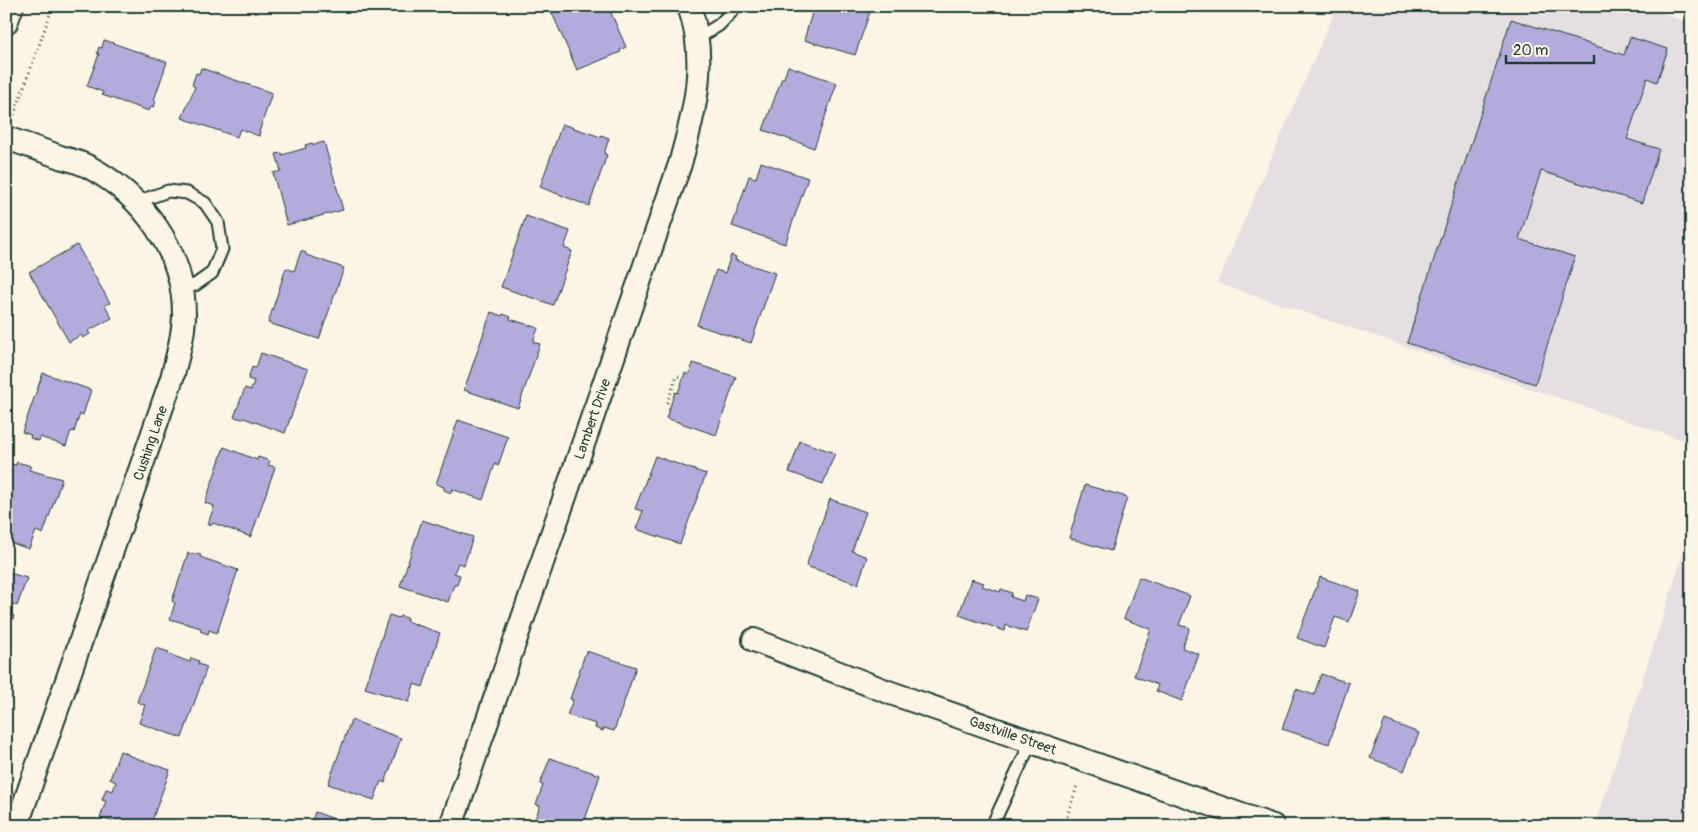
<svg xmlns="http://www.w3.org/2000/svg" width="1698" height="832" viewBox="0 0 1698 832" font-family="Pangolin,sans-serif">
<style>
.built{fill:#e6dfe2}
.building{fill:#b4abdc;stroke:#1f3d34}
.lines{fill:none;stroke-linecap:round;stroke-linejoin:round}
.lane-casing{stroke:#1f3d34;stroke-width:15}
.street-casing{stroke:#1f3d34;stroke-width:26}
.path{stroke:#1f3d34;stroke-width:3;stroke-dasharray:1 4;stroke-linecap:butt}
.lane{stroke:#fcf5e5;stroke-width:11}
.street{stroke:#fcf5e5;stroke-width:22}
.labels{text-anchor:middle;stroke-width:4.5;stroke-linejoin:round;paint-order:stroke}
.street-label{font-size:14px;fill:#1f3d34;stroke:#fcf5e5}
</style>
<rect width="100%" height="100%" fill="#fcf5e5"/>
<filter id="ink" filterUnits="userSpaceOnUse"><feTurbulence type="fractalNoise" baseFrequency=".02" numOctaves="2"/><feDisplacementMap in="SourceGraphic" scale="10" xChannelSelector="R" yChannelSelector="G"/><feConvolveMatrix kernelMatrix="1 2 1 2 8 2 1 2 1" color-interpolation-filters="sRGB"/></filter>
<g filter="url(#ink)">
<path class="built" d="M1337,6H1643L1692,24V443L1217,283Z
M1692,526V826H1595Z"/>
<path class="building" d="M549,6H608L626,47L620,50L621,52L577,70Z
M814,6H872L855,55L804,40Z
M1511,19L1624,55L1630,37L1668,49L1657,82L1647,78L1627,139L1659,149L1642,203L1541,171L1519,239L1575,257L1535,384L1407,343Z
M104,40L167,62L154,100L156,101L154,107L151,106L149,111L102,95L103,92L87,86L99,54L97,53L99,47L102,48Z
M788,66L837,83L814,148L763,130L782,78H784Z
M201,68L272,93L259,132H260L259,136L240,129L237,137L182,118L195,87L192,85L196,73L199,74Z
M562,124L601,137V135L609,138L604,154L607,155L589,206L540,187Z
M324,142L343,210L287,225L273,173L281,171L276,154L282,153V155L306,148L305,145L312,143L313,145Z
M761,162L808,178L785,244L732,226L749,176L756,178Z
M526,216L570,231L564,248L572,251L553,305L501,287Z
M77,245L110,303L105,305L112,318L88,331L90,334L83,338L81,335L69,342L29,272Z
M301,251L306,253V255L344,268L319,339L268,323L286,268L294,271Z
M731,255L736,257L735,260L775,273L751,343L697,325L716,270L725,273Z
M491,312L502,316L503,314L511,317L510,319L538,328L533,342L540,344L518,408L464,390Z
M261,353L308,369L285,433L244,418L243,419L234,417L245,388L251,390L254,381L248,379L252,367L256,368Z
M693,363L736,377L716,435L666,418L675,392L678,393L685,373L689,375Z
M43,373L91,390L83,415L80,414L74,432L71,431L66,446L40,437L39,441L30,438L31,435L22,432Z
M458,420L508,437L498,466L495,464L483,500L452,489L451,493L444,490V487L436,484Z
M800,441L835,453L823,484L789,472Z
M224,447L257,460L258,457L270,461L268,465L275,467L251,537L213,523L212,525L208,524L214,506L205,503Z
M655,456L706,474L680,544L636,529L643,511L635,509Z
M17,462L31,466L29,470L62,479L43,534L36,531L29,549L6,541V476L10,464L16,465Z
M1085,485L1127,497L1111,551L1069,538Z
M830,499L866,512L852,551L867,557L858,584L806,566Z
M422,520L473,537L464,565L458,563L454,573L460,575L457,585H454L448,602L400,586Z
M188,553L201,555L200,557L238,570L217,633L209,630L208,634L200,631L201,628L170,619L175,603L172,601Z
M6,572L27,578L17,606L12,604L8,614L14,616L10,627H8L6,632Z
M1139,577L1190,596L1179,625L1190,628L1182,648L1199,654L1182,701L1156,691L1158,685L1134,676L1151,629L1124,619Z
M1320,577L1360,591L1349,622L1335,617L1324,648L1297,638Z
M971,579L984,583L982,586L1000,592L1001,589L1012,593L1011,597L1023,601L1025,595L1038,599L1026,632L1006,625L1005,631L959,615Z
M389,615L399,618L400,616L407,618L406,621L440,633L423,687L414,684L409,702L365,688Z
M156,648L169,652L168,654L190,662L191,658L199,661L198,664L207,667L182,738L139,723L145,705L137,702Z
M586,651L636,667L614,731L604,728L603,731L595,728L596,724L567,715L573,700L570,699Z
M1321,674L1349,683L1329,744L1282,729L1296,689L1314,695Z
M351,720L401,738L385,783L381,781L374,800L328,784Z
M1385,720L1419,733L1404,771L1370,758Z
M120,751L128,754V755L170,770L150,826H127L100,818L106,801L102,800L106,789L113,791L116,782L110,779Z
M550,758L600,775L583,826H555L535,819L540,806L536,805L543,785L540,784Z
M315,812L354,826H310Z"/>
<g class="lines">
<defs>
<path id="lane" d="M698,38L719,25L737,6
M137,202L168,191L187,193L205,203L218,222L222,249L212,273L195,285L180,288
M992,826L1031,742"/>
<path id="street" d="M6,23L12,6
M6,138C24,144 42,150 60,157C70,160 80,162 89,167C143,196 184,251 184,314C184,336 177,357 172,378L21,813L18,826
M754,640L891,693L1273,826
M451,826L680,164C695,111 708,60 689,6"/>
</defs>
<use href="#lane" class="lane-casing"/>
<use href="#street" class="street-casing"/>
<path class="path" d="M14,115L53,6
M667,403L677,376L683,378
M1064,826L1077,786"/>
<use href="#lane" class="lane"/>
<use href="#street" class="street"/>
</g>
</g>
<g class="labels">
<g class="street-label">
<text transform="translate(592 419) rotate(-71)" y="5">Lambert Drive</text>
<text transform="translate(150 443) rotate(-71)" y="5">Cushing Lane</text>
<text transform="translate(1013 735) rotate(19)" y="5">Gastville Street</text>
</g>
</g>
<rect width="1698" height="832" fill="none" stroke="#fcf5e5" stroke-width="25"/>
<rect x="12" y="12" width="1673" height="807" fill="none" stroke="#1f3d34" stroke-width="2" filter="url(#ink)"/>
<path d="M1506 55v8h88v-8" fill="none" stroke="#1f3d34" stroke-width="2.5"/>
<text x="1513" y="55" font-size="15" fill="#1f3d34" stroke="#fcf5e5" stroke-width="4" paint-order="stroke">20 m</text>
</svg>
